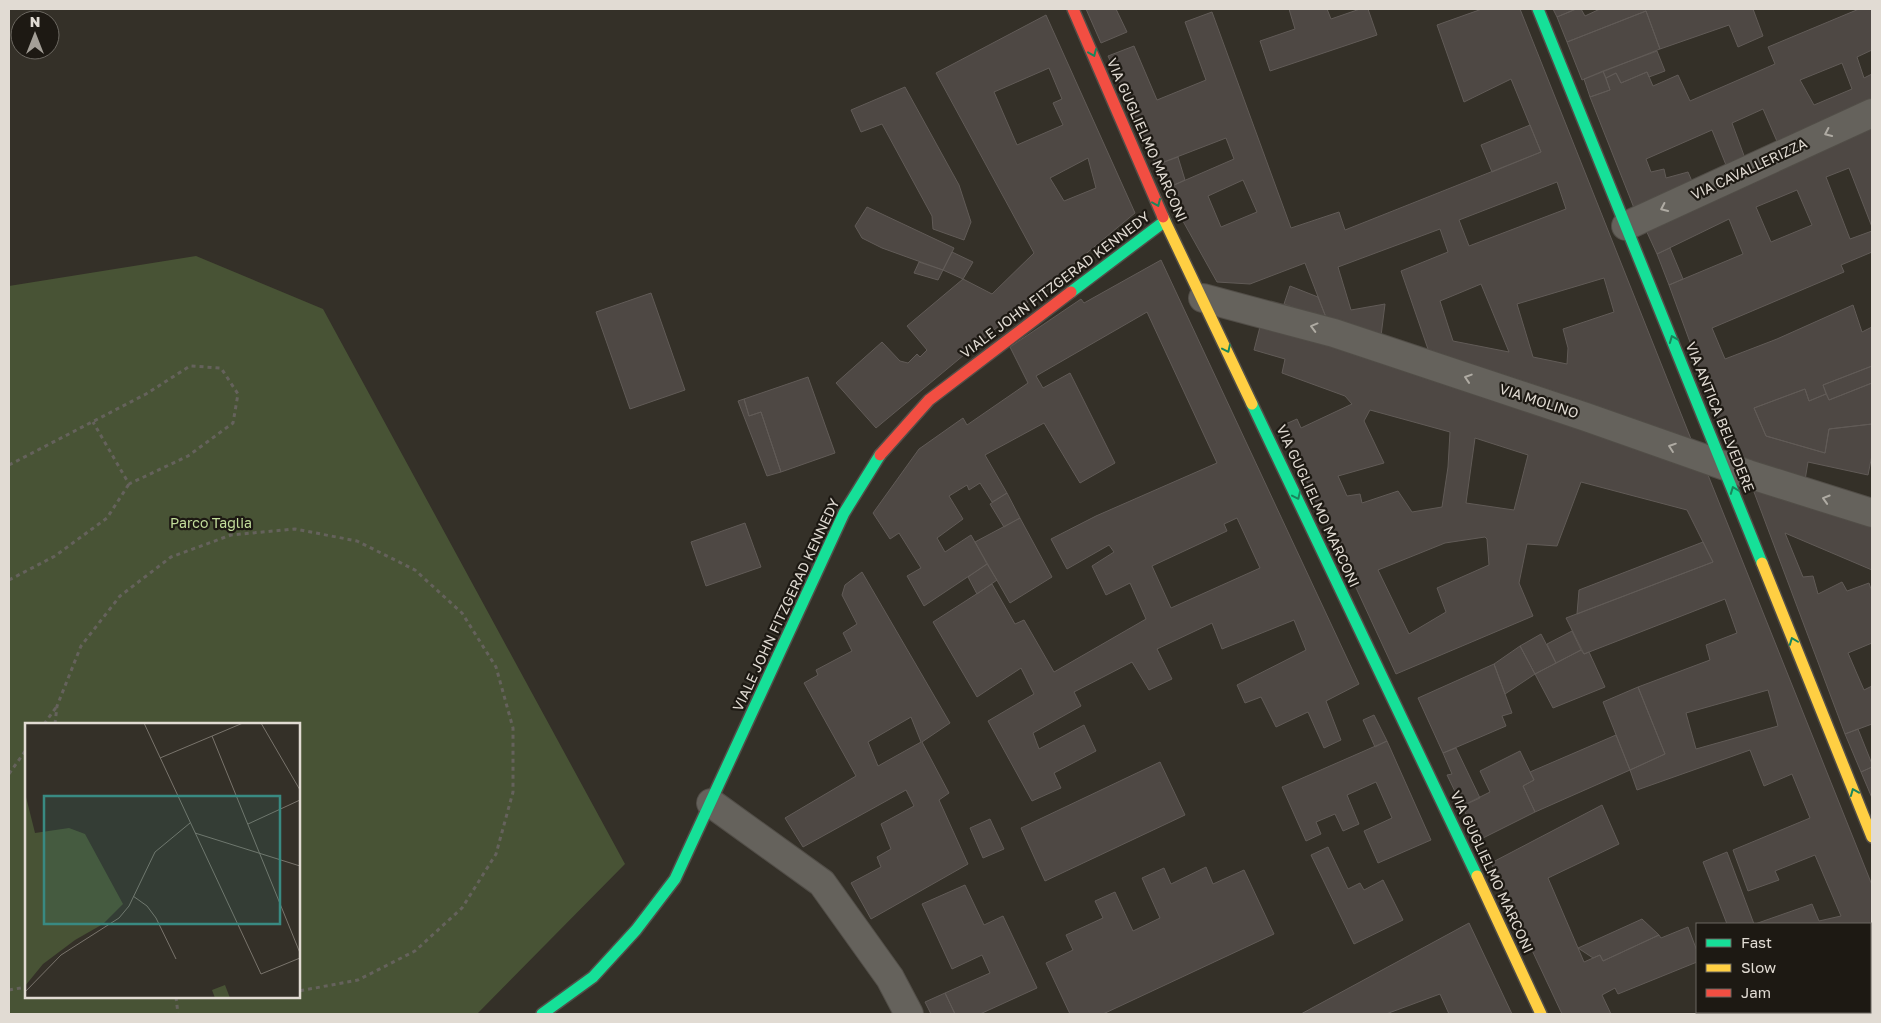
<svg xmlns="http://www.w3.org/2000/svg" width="1881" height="1023" viewBox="0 0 1881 1023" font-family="'Golos Text',sans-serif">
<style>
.green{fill:#485335;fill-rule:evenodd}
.building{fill:#4e4844;stroke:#615b57;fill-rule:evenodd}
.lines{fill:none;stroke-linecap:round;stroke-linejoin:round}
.street-casing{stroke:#524e48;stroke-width:30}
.fast-casing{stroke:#524e48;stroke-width:14}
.slow-casing{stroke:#524e48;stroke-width:14}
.jam-casing{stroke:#524e48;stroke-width:14}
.path{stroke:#65625c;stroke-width:3;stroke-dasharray:4 4;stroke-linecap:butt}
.street{stroke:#65625c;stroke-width:28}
.fast{stroke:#16e098;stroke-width:11}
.slow{stroke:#ffcf43;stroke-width:11}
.jam{stroke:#f24e42;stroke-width:11}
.oneway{stroke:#19865c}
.oneway2{stroke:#afaba3}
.labels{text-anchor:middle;stroke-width:4.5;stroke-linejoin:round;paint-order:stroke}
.street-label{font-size:14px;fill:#e1dbd3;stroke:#1d1913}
.park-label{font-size:14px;fill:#c3de9b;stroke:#1d1913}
.inset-road{fill:none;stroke:#79746c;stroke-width:1}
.view{fill:#398a82;fill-opacity:0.15;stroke:#398a82;stroke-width:2.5}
.inset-edge{fill:none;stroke:#e1dbd3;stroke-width:2.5}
</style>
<rect width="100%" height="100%" fill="#343028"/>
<path class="green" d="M196,256L323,309L625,864L477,1014H9V286ZM26,724H299V997H26Z"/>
<path class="building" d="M1086,9H1116L1127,32L1101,43Z
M1289,9H1327L1331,19L1360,9H1368L1377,35L1270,71L1260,41L1295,29Z
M1482,9H1520L1693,444L1430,355L1401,271L1448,252L1440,229L1338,267L1351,310L1385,304L1381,336L1327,320L1305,263L1250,284L1217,282L1165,189L1234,159L1226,138L1156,165L1108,56L1134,46L1157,100L1206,80L1185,22L1212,12L1291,228L1339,212L1345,230L1541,152L1511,79L1464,102L1437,25ZM1243,180L1257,212L1221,227L1208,196ZM1557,182L1566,209L1469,246L1459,220ZM1604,278L1614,312L1563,329L1568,348L1567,364L1533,357L1517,304ZM1481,284L1509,352L1453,341L1440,301Z
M1553,9H1576L1557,17Z
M1576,9H1581L1585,16L1600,9H1753L1763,36L1738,47L1729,25L1660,49L1646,11L1567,42L1557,17Z
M1859,9H1872V50L1857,57L1864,78L1872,74V103L1779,146L1763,109L1732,123L1746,161L1728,170L1712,130L1646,159L1651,172L1664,169L1666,178L1688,172L1694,186L1636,213L1590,97L1610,90L1606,78L1616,73L1621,83L1647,72L1653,86L1678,75L1690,101L1775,64L1768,47ZM1842,63L1852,89L1814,105L1800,80Z
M1646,11L1660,49L1582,80L1567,42Z
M1046,15L1135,213L876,428L836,383L882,342L900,361L908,363L917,354L920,357L927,350L907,326L963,279L992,294L1034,253L936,73ZM1049,68L1062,99L1053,103L1063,125L1017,145L994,92ZM1088,158L1096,188L1064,201L1050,178Z
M1657,51L1665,71L1649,77L1647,72L1621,83L1616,73L1606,78L1603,71Z
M1603,71L1610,90L1590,97L1584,79Z
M905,87L959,185L971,222L964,240L933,229L932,216L882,124L861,132L851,110Z
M1872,119V227L1849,168L1826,177L1850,239L1872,231V252L1841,265L1844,272L1712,328L1725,359L1777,339L1853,305L1862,332L1872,327V366L1823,385L1826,394L1809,401L1805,389L1754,408L1766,436L1825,453L1829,429L1872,424V455L1868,475L1808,462L1805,480L1733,459L1669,285L1743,254L1729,219L1657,254L1645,228ZM1797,190L1812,225L1771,242L1756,207Z
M1530,125L1541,152L1492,172L1481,145Z
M1178,157L1185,180L1165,189L1156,165Z
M867,207L954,248L943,270L882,248L862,238L855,226Z
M1670,248L1683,279L1669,285L1657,254Z
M952,252L973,262L963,279L943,270Z
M1161,260L1359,684L1326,701L1341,740L1324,748L1308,712L1276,727L1261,697L1245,703L1237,685L1306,650L1294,620L1222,649L1212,623L1157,649L1172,679L1149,690L1132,662L1074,692L1081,706L1033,733L1039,749L1084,725L1096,751L1054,773L1061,788L1032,801L988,721L1034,694L1021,668L977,697L933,622L992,584L1015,624L1024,620L1054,672L1146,619L1130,583L1106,595L1092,566L1114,552L1109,545L1067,569L1051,539L1096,516L1217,463L1147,312L1036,376L1043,388L1070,373L1115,463L1080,483L1044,423L985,455L1007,493L992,502L980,483L969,490L967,485L949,496L963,519L937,538L945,552L971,535L987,564L924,606L907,576L921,568L899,533L890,539L873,513L919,449L963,418L967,425L1028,383L1010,347L1081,299L1084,303ZM1237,518L1260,568L1171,608L1152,566L1227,531L1224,524Z
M919,262L943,270L938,280L914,273Z
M1290,286L1318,297L1327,320L1284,304Z
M651,293L685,390L630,409L596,312Z
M1261,323L1704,465L1872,885V962L1870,956V924H1755L1812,904L1819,921L1841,916L1815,855L1775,871L1779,880L1748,891L1733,850L1810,818L1792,774L1764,786L1750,750L1637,790L1630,770L1665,754L1638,687L1710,660L1706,645L1737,633L1725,599L1584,654L1566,618L1713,562L1687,510L1581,482L1557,546L1527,544L1519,583L1533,616L1396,674L1281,426L1297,419L1301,428L1352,404L1345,396L1282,373L1285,359L1254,350ZM1370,410L1450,432L1448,467L1442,507L1412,512L1398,491L1362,503L1360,494L1347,496L1338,476L1384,463L1364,421ZM1475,438L1528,455L1514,510L1466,503ZM1485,537L1487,539L1489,565L1437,588L1446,612L1409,634L1378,570L1445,543ZM1768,690L1778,726L1696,749L1686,713Z
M1872,366V383L1829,400L1823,385Z
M808,377L835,453L781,472L761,412L749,416L744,399Z
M1872,383V424L1829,429L1825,453L1766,436L1754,408L1805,389L1809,401L1826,394L1829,400Z
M744,399L749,416L761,412L781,472L767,476L738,401Z
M1751,484L1872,522V570L1785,533L1803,577L1813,576L1818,594L1842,582L1847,591L1869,583L1872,592V643L1848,653L1864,690L1872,686V724L1845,734Z
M1007,493L1020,518L1004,527L990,504Z
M1020,518L1052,577L1010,603L975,542Z
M745,523L761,567L706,586L691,542Z
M1703,542L1713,562L1577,614L1579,590Z
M987,564L997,580L977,594L968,577Z
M862,572L950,723L922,742L949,793L939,800L968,864L871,919L851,883L881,867L877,857L891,849L881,824L914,806L906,790L803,847L785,818L856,776L804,683L818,675L816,670L852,651L843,633L857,624L842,595L845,585ZM911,717L921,742L878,766L868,742Z
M1572,631L1581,650L1556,663L1547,644Z
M1541,634L1556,663L1535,674L1520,646Z
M1520,646L1535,674L1505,694L1494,664Z
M1581,650L1584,654L1589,652L1605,687L1553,708L1535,674Z
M1494,664L1512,713L1502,716L1506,726L1443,753L1418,698Z
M1638,687L1665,754L1630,770L1603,702Z
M1374,715L1387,741L1375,747L1363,720Z
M1858,729L1872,764V767L1861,772L1845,734Z
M1616,735L1630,770L1535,812L1523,786L1534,780L1530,772Z
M1387,741L1431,840L1378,863L1364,831L1392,818L1376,782L1347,795L1359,824L1343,831L1335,814L1316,822L1321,834L1306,841L1282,787Z
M1456,748L1480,798L1462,806L1447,775L1452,774L1443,753Z
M1520,751L1534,780L1523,786L1535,812L1479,840L1462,806L1490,792L1480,771Z
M1160,762L1185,815L1045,881L1021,828Z
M1872,767V798L1861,772Z
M1602,805L1619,844L1548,878L1584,962L1600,955L1603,961L1659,935L1661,938L1688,927L1697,951V962L1618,994L1615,988L1602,995L1611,1014H1562L1491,863Z
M990,819L1004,849L983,858L970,828Z
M1328,847L1348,889L1360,883L1364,890L1383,880L1403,920L1354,944L1311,855Z
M1727,852L1754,924H1727L1703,862Z
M1206,867L1213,884L1244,870L1274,934L1103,1014H1070L1046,963L1073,950L1066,935L1103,918L1095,901L1115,892L1133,931L1160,918L1142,878L1164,868L1171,884Z
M965,885L984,925L1003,916L1037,988L980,1014H955L945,993L990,973L982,955L952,969L922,904Z
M1642,919L1659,935L1603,961L1600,955L1593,958L1578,948Z
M1469,923L1512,1014H1449L1440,994L1386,1014H1301Z
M1872,986V1014H1817V1012H1870V987Z
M945,993L955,1014H931L925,1002Z"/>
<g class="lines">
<defs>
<path id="street" d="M1626,226L1872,113
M1203,298L1334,333L1586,417L1748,474L1872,513
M711,803L822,883L890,978L909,1014"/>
<path id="fast" d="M1538,9L1762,563
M1071,292L1165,221
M1252,404L1477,876
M542,1014L593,977L636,930L675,879L844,513L880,455"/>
<path id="slow" d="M1163,217L1252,404
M1762,563L1872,837
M1477,876L1541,1014"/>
<path id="jam" d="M1073,9L1163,217
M880,455L929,400L1071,292"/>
</defs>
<use href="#street" class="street-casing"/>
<use href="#fast" class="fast-casing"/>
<use href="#slow" class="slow-casing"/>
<use href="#jam" class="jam-casing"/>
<path class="path" d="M9,465L146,394L190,366L221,368L238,394L233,423L188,456L129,484L93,422
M9,580L55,556L107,518L129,484
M44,724L57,706
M55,724L57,706L81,646L120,596L171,557L231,535L295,529L357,541L415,570L462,613L496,667L513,728V792L496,854L462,908L415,951L358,980L299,991
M9,774L26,750
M9,990L26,987
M176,997L178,1014"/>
<use href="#street" class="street"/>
<use href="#fast" class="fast"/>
<use href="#slow" class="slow"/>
<use href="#jam" class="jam"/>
</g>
<defs><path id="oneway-chevron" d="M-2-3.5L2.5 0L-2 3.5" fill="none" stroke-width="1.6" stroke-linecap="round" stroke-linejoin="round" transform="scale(1.25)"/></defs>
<g class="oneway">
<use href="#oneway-chevron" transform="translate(1093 53) rotate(67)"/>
<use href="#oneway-chevron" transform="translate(1157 203) rotate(67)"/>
<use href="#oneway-chevron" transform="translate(1673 339) rotate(-112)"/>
<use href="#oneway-chevron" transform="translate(1227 349) rotate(65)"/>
<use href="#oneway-chevron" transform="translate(1734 490) rotate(-111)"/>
<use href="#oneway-chevron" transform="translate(1297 496) rotate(65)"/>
<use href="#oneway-chevron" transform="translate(1793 641) rotate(-111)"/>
<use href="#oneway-chevron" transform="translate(1854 792) rotate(-112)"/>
</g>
<g class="oneway2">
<use href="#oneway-chevron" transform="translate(1828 133) rotate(155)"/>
<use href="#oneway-chevron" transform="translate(1664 208) rotate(155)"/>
<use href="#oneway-chevron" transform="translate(1314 327) rotate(-165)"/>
<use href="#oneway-chevron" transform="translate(1468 378) rotate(-162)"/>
<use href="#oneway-chevron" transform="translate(1672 447) rotate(-161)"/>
<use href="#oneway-chevron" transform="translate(1826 499) rotate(-163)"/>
</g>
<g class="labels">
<g class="street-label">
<text transform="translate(1147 140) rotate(66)" y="5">VIA GUGLIELMO MARCONI</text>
<text transform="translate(1749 169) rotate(-25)" y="5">VIA CAVALLERIZZA</text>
<text transform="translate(1055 285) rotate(-37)" y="5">VIALE JOHN FITZGERAD KENNEDY</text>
<text transform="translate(1539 401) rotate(18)" y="5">VIA MOLINO</text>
<text transform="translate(1720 417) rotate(68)" y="5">VIA ANTICA BELVEDERE</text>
<text transform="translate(1318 506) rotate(65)" y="5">VIA GUGLIELMO MARCONI</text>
<text transform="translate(786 605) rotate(-65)" y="5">VIALE JOHN FITZGERAD KENNEDY</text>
<text transform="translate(1492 872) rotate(65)" y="5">VIA GUGLIELMO MARCONI</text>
</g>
<g class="park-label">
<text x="211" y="528">Parco Taglia</text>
</g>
</g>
<g transform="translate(25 723)">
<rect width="275" height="275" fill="#343028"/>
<path d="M1,74L10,110L44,105L60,111L98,181L78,201L50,217L18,241L0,263ZM200,262L205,275H190L187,267Z" fill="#485335"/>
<path class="inset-road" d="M119,0L236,251L275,235M236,0L275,67M187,13L275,230M135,35L218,0M223,101L275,77M170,110L275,143M108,173L122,183L131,195L151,236M0,269L36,232L94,195L104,183L130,129L165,100"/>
<path class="view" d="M19,73H255V201H19Z"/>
<rect width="275" height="275" class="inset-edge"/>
</g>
<rect width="1881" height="1023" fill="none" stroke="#e1dbd3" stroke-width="20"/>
<rect x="1696" y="923" width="175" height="90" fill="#1d1913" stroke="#6b6760"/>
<rect x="1706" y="939" width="25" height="8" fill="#16e098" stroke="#6b6760"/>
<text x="1741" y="948" font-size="15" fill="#e1dbd3">Fast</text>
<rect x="1706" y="964" width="25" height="8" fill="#ffcf43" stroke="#6b6760"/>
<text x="1741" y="973" font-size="15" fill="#e1dbd3">Slow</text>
<rect x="1706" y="989" width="25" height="8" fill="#f24e42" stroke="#6b6760"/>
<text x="1741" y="998" font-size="15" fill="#e1dbd3">Jam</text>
<g transform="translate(35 35)"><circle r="24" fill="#1d1913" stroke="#6b6760"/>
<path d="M0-4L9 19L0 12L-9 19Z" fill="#a49f97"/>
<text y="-8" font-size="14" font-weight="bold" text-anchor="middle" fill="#e1dbd3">N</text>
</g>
</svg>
